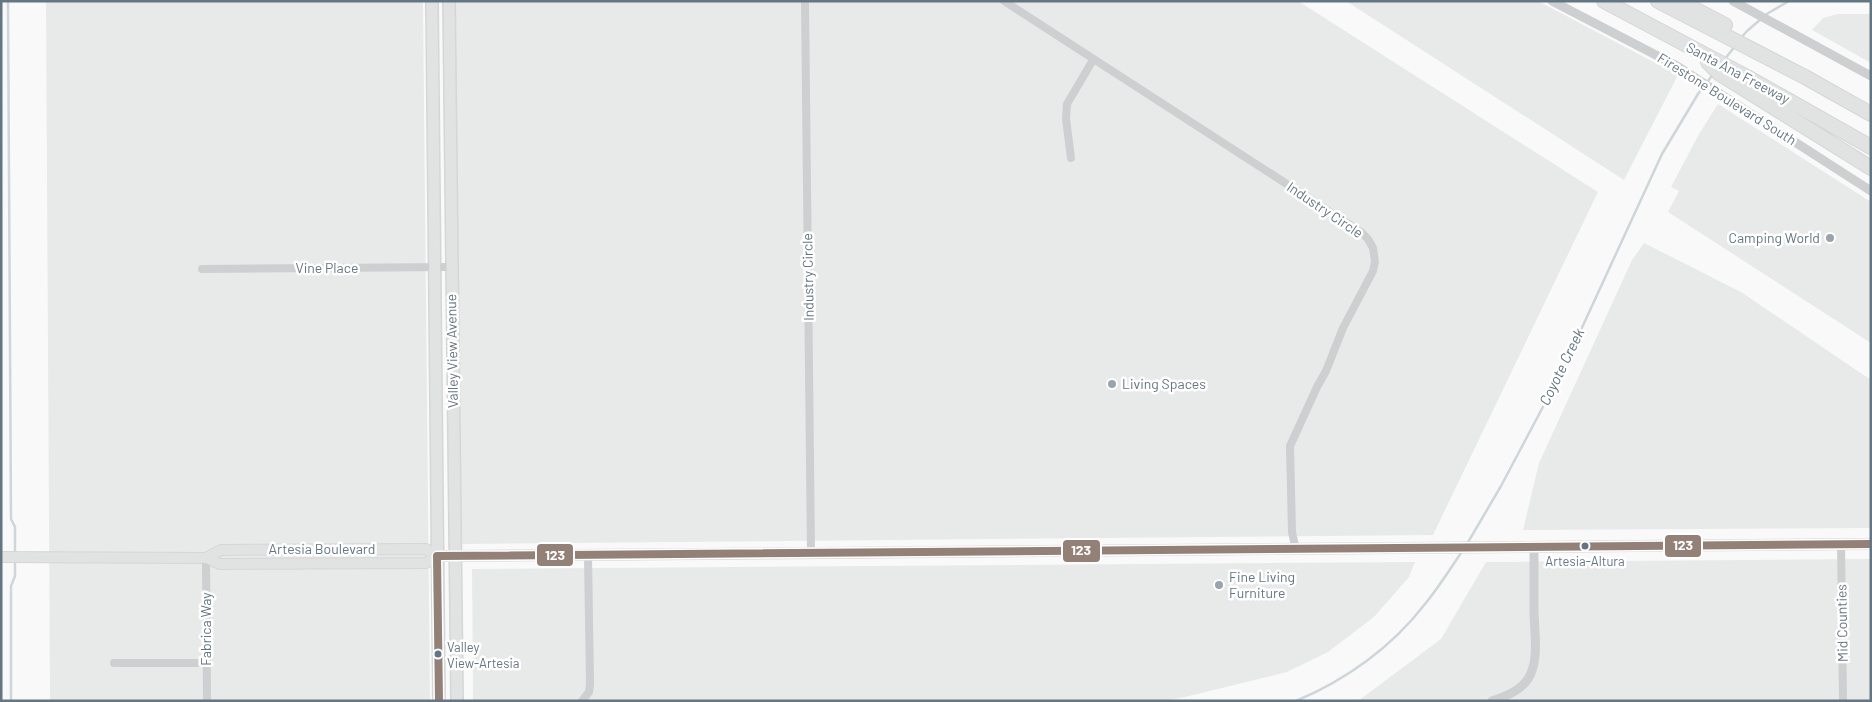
<svg xmlns="http://www.w3.org/2000/svg" width="1872" height="702" viewBox="0 0 1872 702" font-family="Barlow,sans-serif">
<style>
.built{fill:#e8e9e9}
.lines{fill:none;stroke-linecap:round;stroke-linejoin:round}
.stream{stroke:#ced6d9;stroke-width:2.5}
.secondary-casing{stroke:#d5d6d7;stroke-width:12}
.primary-casing{stroke:#d5d6d7;stroke-width:14}
.motorway-casing{stroke:#d5d6d6;stroke-width:16}
.minor{stroke:#cecfd0;stroke-width:8}
.tertiary{stroke:#cecfd0;stroke-width:9}
.secondary{stroke:#e1e2e2;stroke-width:10}
.primary{stroke:#e1e2e2;stroke-width:11}
.motorway{stroke:#e1e2e2;stroke-width:14}
.bus-1-casing{stroke:#fff;stroke-width:11}
.bus-1{stroke:#938177;stroke-width:8}
.poi-dot{fill:#99a4ac;stroke:#fff;stroke-width:2}
.bus-dot{fill:#657683;stroke:#fff;stroke-width:2}
.labels{text-anchor:middle;stroke-width:5;stroke-linejoin:round;paint-order:stroke}
.bus-label{font-size:13px;fill:#657683;stroke:#fff}
.street-label{font-size:14px;fill:#657683;stroke:#fff}
.poi-label{font-size:14px;fill:#657683;stroke:#fff;text-anchor:start}
.water-label{font-size:15px;font-style:italic;fill:#60757c;stroke:#fff}
.line-badge{stroke:#fff;stroke-width:2}
.badge-label{font-size:14px;text-anchor:middle;font-weight:bold;fill:#fff}
</style>
<rect width="100%" height="100%" fill="#f9f9f9"/>
<path class="built" d="M46,1H423L430,701H50Z
M454,1H1298L1598,192L1433,535L461,544Z
M1346,1H1538L1678,75L1624,180Z
M1838,14H1871V63L1812,30L1823,18Z
M1718,104L1871,202V343L1668,212L1679,191L1671,187L1699,134Z
M1644,243L1741,292L1871,380V528L1523,530L1539,463L1632,260Z
M1871,559V701H1358L1441,639L1486,562Z
M1415,562L1409,577L1374,617L1328,652L1287,672L1181,698L1158,701H473L472,569Z"/>
<g class="lines">
<path class="stream" d="M8,1L11,519L15,527V554
M1765,15L1789,1
M1740,39L1747,31L1761,19
M1725,59L1735,46
M1467,544L1501,486L1562,371L1662,154L1698,94L1714,73
M11,701V586L15,576V559
M1296,701C1346,680 1392,647 1425,604C1439,587 1450,569 1463,550"/>
<defs>
<path id="secondary" d="M1,557L206,558L220,564L426,563L437,556
M206,558L221,550L426,549L437,556H455L1871,544"/>
<path id="primary" d="M432,1L439,701
M449,1L457,701"/>
<path id="motorway" d="M1604,1L1747,77L1871,147
M1658,1L1805,77L1871,114
M1679,1L1725,25
M1708,62L1720,74L1871,168"/>
</defs>
<use href="#secondary" class="secondary-casing"/>
<use href="#primary" class="primary-casing"/>
<use href="#motorway" class="motorway-casing"/>
<path class="minor" d="M805,1L811,553
M1004,1L1361,232L1368,239L1373,248L1375,262L1373,271L1343,328L1326,371L1317,387L1290,446L1292,532L1296,550
M1071,158L1066,119L1067,104L1093,60
M202,269L452,267
M1841,544L1843,701
M206,558L207,701
M114,663H206
M582,701L589,692L590,684L588,555"/>
<path class="tertiary" d="M1552,1L1677,66L1871,191
M1733,1L1871,76
M1492,701C1506,696 1520,691 1528,679C1540,660 1534,631 1534,610C1534,589 1534,569 1534,548"/>
<use href="#secondary" class="secondary"/>
<use href="#primary" class="primary"/>
<use href="#motorway" class="motorway"/>
<defs>
<path id="bus-1" d="M439,701L437,556L1871,544"/>
</defs>
<use href="#bus-1" class="bus-1-casing"/>
<use href="#bus-1" class="bus-1"/>
</g>
<g class="poi-dot">
<circle cx="1830" cy="238" r="5"/>
<circle cx="1112" cy="384" r="5"/>
<circle cx="1219" cy="585" r="5"/>
</g>
<g class="bus-dot">
<circle cx="1585" cy="546" r="4.5"/>
<circle cx="438" cy="654" r="4.5"/>
</g>
<g class="labels">
<g class="bus-label">
<text x="1585" y="566">Artesia-Altura</text>
<text x="447" y="652" text-anchor="start">Valley<tspan x="447" dy="16">View-Artesia</tspan></text>
</g>
<g class="street-label">
<text transform="translate(1738 73) rotate(28)" y="5">Santa Ana Freeway</text>
<text transform="translate(1727 99) rotate(32)" y="5">Firestone Boulevard South</text>
<text transform="translate(1325 210) rotate(34)" y="5">Industry Circle</text>
<text x="327" y="273">Vine Place</text>
<text transform="translate(808 277) rotate(-91)" y="5">Industry Circle</text>
<text transform="translate(452 351) rotate(-91)" y="5">Valley View Avenue</text>
<text x="322" y="554">Artesia Boulevard</text>
<text transform="translate(1842 623) rotate(-91)" y="5">Mid Counties</text>
<text transform="translate(206 629) rotate(-90)" y="5">Fabrica Way</text>
</g>
<g class="poi-label">
<text x="1820" y="243" text-anchor="end">Camping World</text>
<text x="1122" y="389">Living Spaces</text>
<text x="1229" y="582">Fine Living<tspan x="1229" dy="16">Furniture</tspan></text>
</g>
<g class="water-label">
<text transform="translate(1562 367) rotate(-64)" y="5">Coyote Creek</text>
</g>
</g>
<g class="line-badge">
<rect x="1664" y="534" width="38" height="24" rx="5" fill="#938177"/>
<rect x="1062" y="539" width="39" height="24" rx="5" fill="#938177"/>
<rect x="536" y="543" width="38" height="24" rx="5" fill="#938177"/>
</g>
<g class="badge-label">
<text x="1683" y="550">123</text>
<text x="1081" y="555">123</text>
<text x="555" y="560">123</text>
</g>
<rect width="1872" height="702" fill="none" stroke="#657683" stroke-width="5"/>
</svg>
